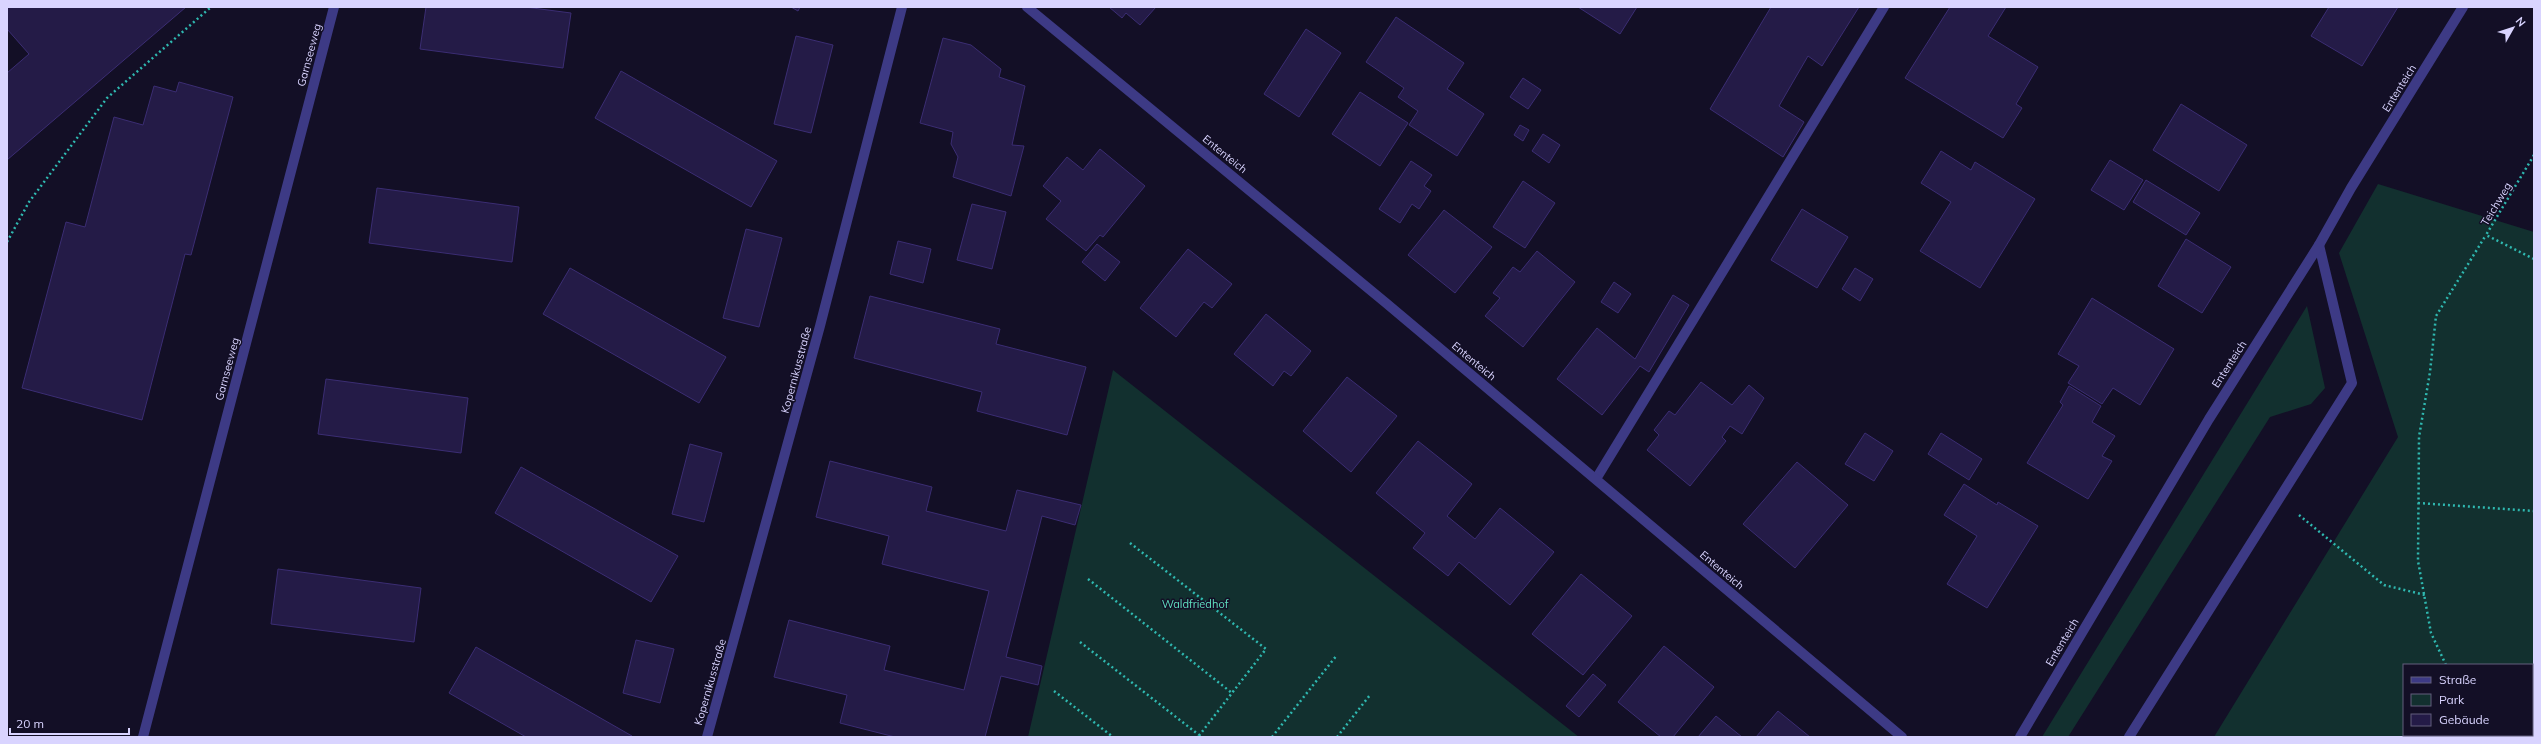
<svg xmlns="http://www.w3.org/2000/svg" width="2541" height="744" viewBox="0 0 2541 744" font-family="Mulish,sans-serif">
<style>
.green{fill:#12302f;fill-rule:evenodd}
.building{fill:#241b47;stroke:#3b2d73}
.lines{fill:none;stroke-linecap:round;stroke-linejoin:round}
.path{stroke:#2fb8b0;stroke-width:2.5;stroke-dasharray:2 3;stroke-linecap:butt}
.lane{stroke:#3d3a85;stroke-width:10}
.street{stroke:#3d3a85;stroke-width:10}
.labels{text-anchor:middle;stroke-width:3;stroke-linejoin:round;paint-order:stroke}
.street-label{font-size:11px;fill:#d9d4ff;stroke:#130f26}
.park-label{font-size:11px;fill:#5fe0c0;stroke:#130f26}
</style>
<rect width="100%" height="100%" fill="#130f26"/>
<path class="green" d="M2378,184L2534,232V737H2214L2398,437L2339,253ZM2404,665H2532V735H2404Z
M2307,306L2325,388L2311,404L2270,417L2068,737H2042Z
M1113,370L1579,737H1028Z"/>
<path class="building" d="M7,7H186L7,160V73L29,54L7,29Z
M426,7H525L571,13L563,68L420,49Z
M791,7H800L798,11Z
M1109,7H1156L1140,25L1126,13L1122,18Z
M1578,7H1637L1620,34Z
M1771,7H1859L1822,66L1808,56L1779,106L1804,122L1783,157L1710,109Z
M1950,7H2006L1988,36L2038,67L2016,104L2022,108L2003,138L1905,78Z
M2329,7H2398L2362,66L2311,36Z
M1396,17L1464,63L1447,89L1484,114L1457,156L1409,125L1418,111L1398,97L1404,88L1366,62Z
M1306,29L1341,53L1299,117L1264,94Z
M796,36L833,45L811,133L774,124Z
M943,38L971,45L1001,69L999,77L1025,86L1012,145L1024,146L1011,196L953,177L958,157L951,144L953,132L920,123Z
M621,71L777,161L751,207L595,118Z
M1523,78L1541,90L1528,109L1510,97Z
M179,82L233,97L191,255L185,254L142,420L22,388L66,222L85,227L114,117L143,125L154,86L176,92Z
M1360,92L1408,123L1380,166L1332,134Z
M2181,104L2247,145L2219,191L2153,150Z
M1520,125L1529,130L1523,141L1514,135Z
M1543,134L1560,145L1549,163L1532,151Z
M1100,149L1145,186L1103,237L1100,235L1086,251L1046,219L1061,201L1043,186L1067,157L1083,170Z
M1941,151L1971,170L1975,162L2035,199L1980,288L1920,251L1951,202L1921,183Z
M2110,160L2143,180L2124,210L2091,190Z
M1411,161L1432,175L1424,186L1431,191L1419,209L1412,204L1400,223L1379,209Z
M2146,180L2200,213L2186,235L2133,202Z
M1523,181L1555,203L1525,248L1493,227Z
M377,188L519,207L512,262L369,243Z
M972,204L1006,212L992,269L957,260Z
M1802,209L1848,237L1817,288L1771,260Z
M1444,210L1492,247L1455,293L1408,255Z
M746,229L782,238L759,327L723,318Z
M2186,239L2231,267L2202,313L2158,286Z
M898,241L931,249L923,283L890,274Z
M1097,244L1120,262L1105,281L1082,262Z
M1188,249L1232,284L1212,308L1204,302L1176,337L1140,308Z
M1537,251L1575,282L1523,347L1485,316L1500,298L1493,293L1513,267L1520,272Z
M570,268L726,357L699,403L543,314Z
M1855,268L1873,279L1860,301L1842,289Z
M1614,282L1631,294L1618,313L1601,302Z
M1673,295L1689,305L1649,372L1640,366L1602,415L1557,379L1597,328L1635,359Z
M870,296L1000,329L996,344L1086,367L1067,435L977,411L982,392L854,358Z
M2092,298L2174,349L2140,405L2113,388L2102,404L2068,383L2079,366L2058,354Z
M1266,314L1311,351L1291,376L1284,371L1273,386L1234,354Z
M1347,377L1397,416L1351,472L1303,431Z
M326,379L468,398L461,453L318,434Z
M1701,382L1732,405L1749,385L1764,398L1742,434L1730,426L1722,437L1726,441L1690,486L1647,450L1659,435L1654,430L1669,411L1675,415Z
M2069,386L2101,406L2092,422L2115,436L2102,456L2112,461L2088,499L2027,463L2063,405L2060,402Z
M1865,433L1893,451L1874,481L1845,464Z
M1941,433L1982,459L1969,480L1928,454Z
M1418,441L1472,484L1447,516L1475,539L1500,508L1554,552L1510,605L1459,562L1448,576L1413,548L1425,533L1376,493Z
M690,444L722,453L704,522L672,514Z
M830,461L932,487L926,511L1006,531L1017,490L1081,505L1075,525L1042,516L1006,657L1042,666L1038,685L1001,676L985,737H895L840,723L847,695L774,677L789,620L890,646L884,670L964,690L989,591L882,564L889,536L816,517Z
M1797,462L1848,505L1795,568L1743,524Z
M521,467L678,556L651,602L495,513Z
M1964,484L1997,505L1998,502L2038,526L1987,608L1947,584L1977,536L1944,515Z
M278,569L421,588L414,642L271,624Z
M1581,574L1632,616L1583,675L1532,634Z
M636,640L674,649L660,703L623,693Z
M1664,646L1714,687L1673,737H1661L1618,702Z
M476,647L632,736L631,737H526L449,693Z
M1593,674L1606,685L1579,717L1566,706Z
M1778,711L1810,737H1756Z
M1716,716L1742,737H1698Z"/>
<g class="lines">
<path class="path" d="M2534,155L2486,235L2534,259
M7,242L29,202L107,98L211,7
M2418,503L2534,511
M2299,515L2384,585L2425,595
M1130,543L1266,649L1198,737
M1088,579L1232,693
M1080,642L1199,735
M2446,665L2431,633L2418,561L2419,437L2430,372L2436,316L2486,235
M2532,680L2534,679
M1054,691L1113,737
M2486,735L2487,737
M1272,737L1337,655
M1337,737L1370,695
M2441,737L2442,735"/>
<path class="lane" d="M1596,479L1884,7
M2129,737L2352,383L2319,245"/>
<path class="street" d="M1027,7L1386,303L1902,737
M143,737L334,7
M707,737L820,326L902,7
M2020,737L2209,419L2319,245L2351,188L2463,7"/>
</g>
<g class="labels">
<g class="street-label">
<text transform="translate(309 55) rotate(-75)" y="4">Garnseeweg</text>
<text transform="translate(2399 88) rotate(-58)" y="4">Ententeich</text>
<text transform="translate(1225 154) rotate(39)" y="4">Ententeich</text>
<text transform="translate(2496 204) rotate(-59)" y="4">Teichweg</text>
<text transform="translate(1474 361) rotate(40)" y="4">Ententeich</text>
<text transform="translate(2229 364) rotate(-57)" y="4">Ententeich</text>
<text transform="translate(227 369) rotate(-75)" y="4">Garnseeweg</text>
<text transform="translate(796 370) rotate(-75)" y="4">Kopernikusstraße</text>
<text transform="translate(1722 570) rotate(40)" y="4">Ententeich</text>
<text transform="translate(2062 642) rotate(-59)" y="4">Ententeich</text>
<text transform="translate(710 682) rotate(-74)" y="4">Kopernikusstraße</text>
</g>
<g class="park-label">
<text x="1195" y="608">Waldfriedhof</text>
</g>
</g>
<rect width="2541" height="744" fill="none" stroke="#d9d4ff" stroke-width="16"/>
<rect x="2403" y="664" width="130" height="72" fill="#130f26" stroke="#625e7d"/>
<rect x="2411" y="677" width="20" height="6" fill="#3d3a85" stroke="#625e7d"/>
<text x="2439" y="684" font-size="12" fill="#d9d4ff">Straße</text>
<rect x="2411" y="694" width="20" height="12" fill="#12302f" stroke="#625e7d"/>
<text x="2439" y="704" font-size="12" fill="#d9d4ff">Park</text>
<rect x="2411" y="714" width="20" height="12" fill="#241b47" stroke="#625e7d"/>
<text x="2439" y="724" font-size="12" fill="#d9d4ff">Gebäude</text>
<g transform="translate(2513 28) rotate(51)" stroke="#130f26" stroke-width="3" paint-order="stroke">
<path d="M0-3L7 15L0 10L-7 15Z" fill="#d9d4ff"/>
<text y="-6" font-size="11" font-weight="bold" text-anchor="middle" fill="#d9d4ff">N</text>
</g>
<path d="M10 728v6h119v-6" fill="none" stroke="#d9d4ff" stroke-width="2"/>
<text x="16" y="728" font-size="12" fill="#d9d4ff" stroke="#130f26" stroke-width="3" paint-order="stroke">20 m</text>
</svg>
